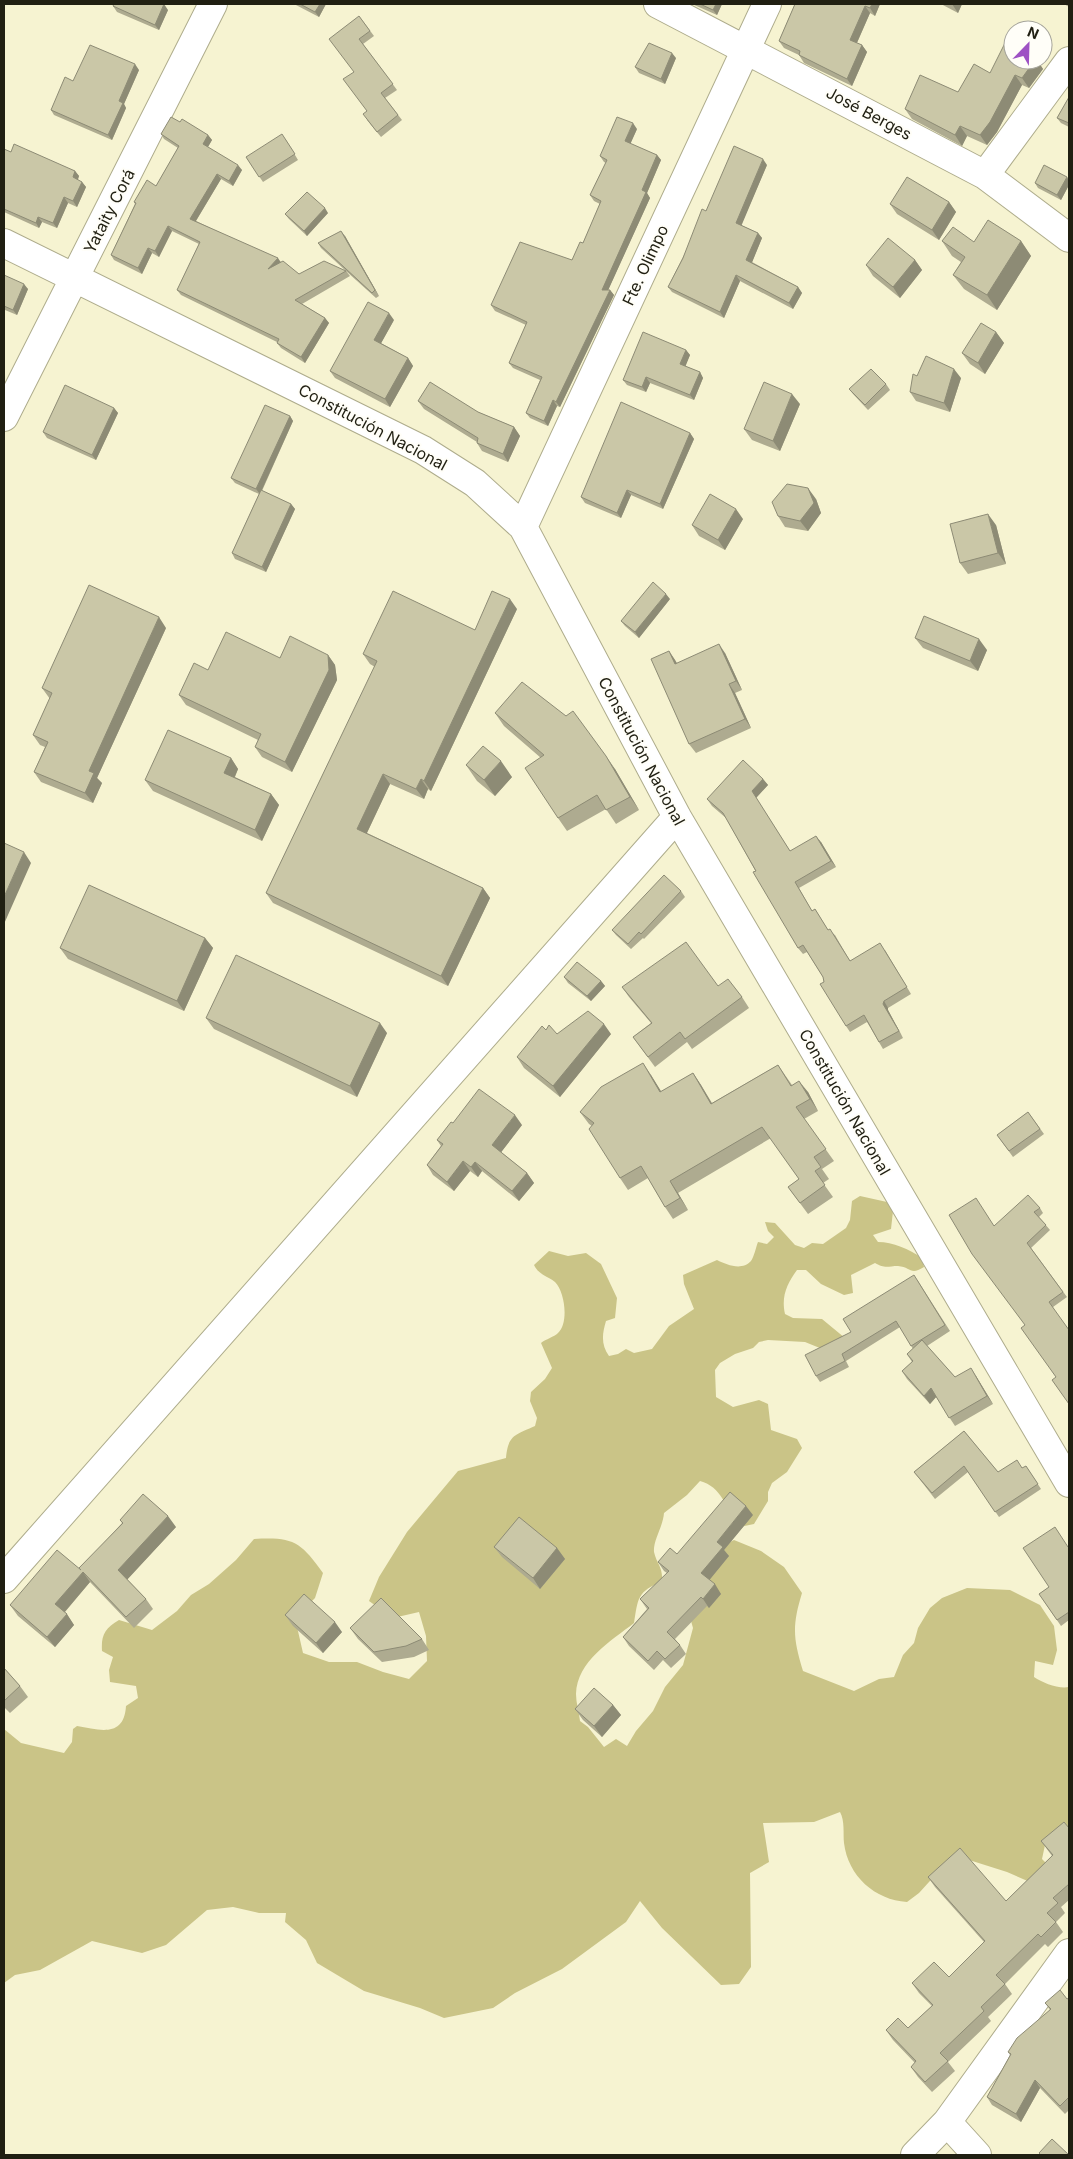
<svg xmlns="http://www.w3.org/2000/svg" width="1073" height="2159" viewBox="0 0 1073 2159" font-family="Inter,sans-serif">
<style>
.green{fill:#cac487}
.lines{fill:none;stroke-linecap:round;stroke-linejoin:round}
.minor-casing{stroke:#aeac8c;stroke-width:30}
.minor{stroke:#fff;stroke-width:28}
.wall{fill:#aeab90}
.shaded-wall{fill:#8d8b75}
.building{fill:#cac7a7;stroke:#8d8b75}
.labels{text-anchor:middle;stroke-width:4;stroke-linejoin:round;paint-order:stroke}
.street-label{font-size:16px;fill:#201f12;stroke:#fffef8}
</style>
<rect width="100%" height="100%" fill="#f6f3d1"/>
<path class="green" d="M860,1196L887,1202L893,1211L891,1229L873,1235L878,1242C893,1242 909,1249 922,1258L924,1267C910,1276 911,1267 898,1266C888,1266 885,1269 875,1263L851,1275L853,1293L844,1295L821,1284L806,1270H797C787,1284 781,1296 785,1314L793,1318L822,1319L845,1338L842,1357L805,1342L768,1340L759,1342L753,1348L735,1354L720,1363L715,1370L716,1397L733,1407L759,1400L768,1404L771,1430L797,1439L802,1448L787,1472L772,1483L768,1492V1501L754,1524L735,1528C728,1509 722,1487 700,1481L687,1495L664,1513C663,1527 653,1540 654,1552C657,1565 663,1566 662,1582C637,1591 638,1599 634,1623C611,1641 577,1661 576,1694C576,1703 579,1712 580,1721L588,1727L604,1747L616,1739L627,1746L636,1731L653,1711L665,1687L683,1665L693,1628L686,1603L710,1552L734,1540L761,1551L784,1567L802,1593C792,1626 793,1638 803,1671L854,1691L879,1679L894,1677L903,1655L914,1643L918,1628L930,1608L942,1598L967,1588L1010,1590L1040,1605L1054,1626L1057,1650L1053,1665L1035,1661L1034,1677C1043,1683 1058,1689 1069,1687V1832L1045,1845L1042,1859L1053,1870L1069,1899L1007,1872L966,1859L939,1871L919,1893L907,1902C875,1900 848,1876 844,1843C843,1833 845,1821 840,1812L814,1822L763,1823L769,1862L750,1873L751,1967L739,1984L721,1985L662,1928L640,1901L626,1922L562,1969L515,1993L493,2008L444,2018L420,2008L364,1991L317,1963L306,1940L285,1922L286,1913H259L233,1907L207,1910L166,1945L142,1953L92,1941L40,1970L15,1975L4,1983V1729L21,1743L64,1753L72,1742L73,1729L77,1726C100,1730 124,1738 126,1706L138,1698L136,1686L110,1682L109,1670L113,1657L102,1651C101,1635 105,1628 119,1620L152,1630L177,1611L191,1595L209,1584L236,1560L254,1539C293,1537 300,1541 323,1573L315,1598L295,1618L303,1653L329,1662H357L383,1672L409,1679L427,1661L426,1636L419,1612L393,1618L369,1601L379,1577L407,1532L458,1471L506,1458C508,1435 515,1435 535,1426L537,1418L530,1401L531,1392L545,1379L552,1368L541,1343C546,1339 554,1337 558,1333C569,1323 565,1292 555,1282C546,1275 539,1275 534,1265L549,1251L568,1256L586,1253L601,1264L617,1298L615,1318L606,1321C602,1334 601,1345 609,1356L618,1354L626,1349L634,1353L652,1349L669,1326L694,1309L684,1284L683,1275L717,1260C727,1265 742,1271 751,1261C754,1257 756,1247 758,1242L767,1244L774,1237L768,1231L765,1222L775,1223L795,1245L804,1248L812,1243L823,1244L846,1228L850,1220L852,1201Z"/>
<g class="lines">
<defs>
<path id="minor" d="M658,4L985,175L1069,238
M985,175L1069,61
M4,243L423,450L475,483L523,527L677,817L1069,1483
M4,417L213,4
M523,527L767,4
M4,1579L677,817
M947,2122L977,2155
M915,2155L947,2122L1069,1953"/>
</defs>
<use href="#minor" class="minor-casing"/>
<use href="#minor" class="minor"/>
</g>
<path class="wall" d="M294,4H326L319,17Z
M692,4H722L717,15Z
M795,4H880L875,16L870,13L857,43L862,45L867,52L852,86L804,63L799,55L784,48L779,41Z
M941,4H962L958,13Z
M1064,4H1069V7Z
M113,6L168,10L159,30L117,12Z
M359,16L374,36L363,44L397,90L385,98L402,120L381,137L367,120V112L354,72Z
M676,58L665,84L639,73L635,67Z
M1013,60H1037L1043,69L1029,88L1022,85L997,132L987,145L967,136L962,146L912,119L905,109L958,92Z
M139,70L124,104L126,108L112,140L54,115L51,110L73,81Z
M1069,97V127L1061,123L1057,118Z
M180,122L208,135L212,140L208,147L242,170L233,186L221,179L196,221L281,262L299,274L346,271L321,248L318,243L345,236L379,296L376,298L346,271L350,276L302,304L325,318L329,323L305,363L281,348L277,343V342L181,295L177,290L199,244L172,231L159,257L152,253L142,274L114,260L111,255L135,204L134,202L156,186L178,148L164,139L161,134Z
M637,129L630,144L657,155L661,160L647,193L650,198L608,290H610L614,295L560,407L557,406L548,426L530,418L526,413L540,380L513,368L509,363L526,325L495,311L491,305L572,260L583,243L600,204L594,201L590,195L606,163L604,162L600,156Z
M286,140L298,160L263,182L246,157Z
M4,149L11,152L75,171L79,176L78,180L82,182L86,187L77,207L68,203L57,228L42,222L39,228L4,212Z
M767,165L741,225L758,233L762,238L752,262L798,287L802,293L793,309L740,281L724,318L672,292L668,287L706,211Z
M1067,177L1069,181V185L1061,200L1038,188L1035,183Z
M949,202L956,212L939,240L897,214L890,204Z
M328,213L307,236L289,219L285,214Z
M942,241L974,242L1021,241L1031,256L997,310L964,289L953,275L961,262L952,256Z
M915,260L922,270L900,298L873,276L866,265Z
M4,275L28,289L17,315L5,310L4,313Z
M394,320L381,343L408,358L413,366L390,407L335,378L330,371Z
M996,332L1004,343L985,374L970,364L962,353Z
M686,350L690,355L685,366L700,372L703,378L694,400L650,383L646,392L627,385L623,380Z
M917,376L961,378L950,412L916,401L910,392Z
M886,384L890,390L868,410L853,394L849,389Z
M418,401L478,412L514,427L520,436L508,462L482,451L477,443V442L424,409Z
M800,404L780,451L752,440L744,429Z
M114,408L118,413L96,460L47,438L43,432Z
M290,416L293,421L262,491L291,504L295,509L266,572L235,559L232,553L259,494L235,483L231,478Z
M690,433L694,439L663,509L631,495L621,518L585,503L581,497Z
M816,499L821,513L808,531L785,527L778,516Z
M743,519L725,550L699,536L692,525Z
M996,525L1006,564L968,574L960,563Z
M670,599L639,638L625,626L621,621Z
M517,609L431,791L428,789L424,799L390,784L367,833L483,888L490,898L448,986L273,903L266,893L375,667L370,664L363,654L475,630Z
M166,628L97,778L102,783L93,803L41,782L34,772L45,747L40,745L33,735L50,699L42,688Z
M915,638L987,650L978,671L923,648Z
M669,651L677,663L725,653L742,690L735,693L751,728L696,753L689,744Z
M328,655L335,665L337,680L292,772L262,757L255,747L258,740L186,705L179,695L208,670L280,658Z
M495,713L615,769L639,810L616,824L606,809L567,831L558,818L541,758L504,726Z
M231,758L238,769L235,777L271,794L279,805L262,841L153,791L145,780Z
M466,765L512,777L495,796L477,781Z
M763,779L768,785L756,798L790,851L821,842L836,867L799,888L812,911L815,909L828,930L835,935L850,961L885,950L911,994L888,1008V1010L903,1038L883,1049L867,1022L850,1032L846,1026L824,982L823,977L807,952L803,954L798,948L726,818L712,806L707,799Z
M681,891L685,897L644,939L643,938L631,949L616,935L612,930Z
M205,938L213,948L184,1011L68,959L60,948Z
M564,977L601,981L605,986L591,1001L568,983Z
M718,986L742,997L749,1008L692,1049L687,1042L655,1067L633,1037L651,1023L629,997L622,987Z
M206,1018L387,1033L357,1097L214,1029Z
M546,1030L557,1034H611L560,1097L524,1068L517,1057Z
M778,1065L792,1085L808,1092L818,1111L804,1119L834,1161L822,1169L829,1179L823,1183L833,1197L808,1214L788,1187L799,1179L771,1138L678,1193L688,1210L673,1219L665,1207L648,1178L628,1190L620,1178L592,1126L589,1124L580,1112L651,1075L661,1092L693,1073L701,1085L712,1103Z
M1028,1112L1044,1134L1013,1157L997,1135Z
M453,1123L522,1125L501,1152L527,1173L534,1183L519,1201L482,1171L478,1177L470,1171L454,1191L433,1175L427,1165L441,1146L437,1140Z
M1040,1208L1043,1213L1039,1217L1050,1230L1031,1248L1067,1297L1053,1307L1056,1377L1025,1325L994,1226Z
M918,1281L950,1331L927,1346L955,1377L976,1376L993,1404L955,1426L936,1397L930,1404L907,1379L902,1371L912,1362L907,1354L913,1349L900,1327L846,1361L849,1367L820,1382L816,1376L851,1332Z
M964,1431L998,1472L1023,1468L1026,1466L1041,1489L999,1517L968,1472L935,1499L914,1472Z
M753,1515L724,1550L729,1556L709,1580L721,1594L709,1608L707,1606L675,1639L680,1645L686,1654L671,1668L663,1660L654,1670L629,1646L623,1637L647,1609L640,1599L667,1573L664,1571L658,1562L677,1554Z
M120,1520L176,1527L127,1579L146,1599L153,1609L134,1628L90,1582L65,1612L74,1625L55,1647L18,1616L10,1605L80,1569L122,1523Z
M1069,1546V1620L1061,1626L1039,1594L1049,1587Z
M494,1547L557,1548L565,1559L540,1589L502,1557Z
M285,1615L342,1632L323,1653L293,1626Z
M350,1628L422,1639L429,1650L414,1657L382,1662L358,1639Z
M4,1668L20,1686L28,1697L10,1713L4,1707Z
M613,1705L621,1715L602,1737L583,1720L575,1709Z
M1069,1828V1900L1061,1907L1065,1913L1056,1922L1063,1932L1048,1947L1045,1944L1005,1984L1012,1994L988,2017L991,2021L948,2062L955,2071L932,2092L918,2077L911,2067L915,2063L893,2040L886,2030L908,2028L932,2006L919,1993L912,1983L949,1977L984,1942L935,1887L928,1877L1006,1901L1052,1856L1041,1841Z
M1069,1998V2110L1065,2114L1040,2088L1021,2122L992,2105L987,2097L1010,2055L1008,2052L1050,2010L1045,2003L1067,1999Z"/>
<path class="shaded-wall" d="M164,4L168,10L159,30L155,25Z
M320,4H326L319,17L315,12Z
M716,4H722L717,15L713,10Z
M872,4H880L875,16L870,8Z
M952,4H962L958,13Z
M865,6L870,13L855,47L850,40Z
M862,45L867,52L852,86L847,79Z
M672,53L676,58L665,84L661,79Z
M1035,60H1037L1043,69L1029,88L1022,78Z
M135,64L139,70L124,104L126,108L112,140L108,135L119,101Z
M1015,75L1022,85L997,132L987,145L980,135Z
M633,123L637,129L629,147L625,141Z
M960,126L967,136L962,146L955,135Z
M208,135L212,140L206,150L203,144Z
M657,155L661,160L647,193L650,198L606,295L602,290L642,190Z
M763,159L767,165L740,229L736,223Z
M238,165L242,170L233,186L229,181Z
M75,171L79,176L76,183L73,177Z
M217,174L221,179L194,224L190,219Z
M1067,177L1069,181V185L1061,200L1057,195Z
M82,182L86,187L77,207L73,201Z
M64,197L68,203L57,228L53,223Z
M949,202L956,212L939,240L932,230Z
M325,208L328,213L307,236L304,231Z
M38,217L42,222L39,228L36,223Z
M168,226L172,231L159,257L155,251Z
M341,231L345,236L379,296L375,290Z
M758,233L762,238L751,265L746,260Z
M1021,241L1031,256L997,310L987,295Z
M148,248L152,253L142,274L138,268Z
M278,258L282,264L268,269Z
M915,260L922,270L900,298L893,287Z
M736,275L740,281L724,318L720,312Z
M24,284L28,289L17,315L13,310Z
M798,287L802,293L793,309L789,303Z
M610,290L614,295L560,407L556,402Z
M389,313L394,320L379,347L374,340Z
M325,318L329,323L305,363L301,357Z
M996,332L1004,343L985,374L978,363Z
M686,350L690,355L684,370L680,364Z
M408,358L413,366L390,407L385,399Z
M954,369L961,378L950,412L944,403Z
M700,372L703,378L694,400L690,395Z
M646,377L650,383L646,392L642,387Z
M792,394L800,404L780,451L773,441Z
M553,400L557,406L548,426L544,421Z
M114,408L118,413L96,460L92,455Z
M290,416L293,421L260,494L256,489Z
M514,427L520,436L508,462L503,454Z
M690,433L694,439L663,509L660,504Z
M808,488L816,499L821,513L808,531L800,521Z
M627,490L631,495L621,518L617,513Z
M291,504L295,509L266,572L262,567Z
M736,509L743,519L725,550L718,540Z
M988,514L996,525L1006,564L998,553Z
M666,594L670,599L639,638L635,632Z
M510,599L517,609L431,791L424,781Z
M159,617L166,628L97,778L102,783L93,803L85,793L89,771Z
M979,639L987,650L978,671L970,661Z
M719,644L725,653L742,690L736,681Z
M669,651L675,660L681,672L675,664Z
M328,655L335,665L337,680L292,772L285,762Z
M729,684L735,693L751,728L745,719Z
M606,756L615,769L639,810L630,797Z
M231,758L238,769L232,783L224,773Z
M501,761L512,777L495,796L484,780Z
M383,774L390,784L364,839L357,829Z
M421,779L428,789L424,799L416,789Z
M763,779L768,785L756,798L752,791Z
M271,794L279,805L262,841L255,830Z
M816,836L821,842L836,867L831,861Z
M24,852L31,863L4,924V897Z
M483,888L490,898L448,986L441,976Z
M205,938L213,948L184,1011L177,1001Z
M601,981L605,986L591,1001L587,996Z
M884,1001L888,1008V1010L903,1038L883,1004Z
M380,1023L387,1033L357,1097L350,1086Z
M604,1024L611,1034L560,1097L553,1086Z
M643,1063L651,1075L669,1104L660,1092Z
M693,1073L701,1085L719,1116L711,1104Z
M799,1081L808,1092L818,1111L810,1099Z
M515,1115L522,1125L499,1155L492,1145Z
M463,1161L470,1171L454,1191L447,1182Z
M475,1162L482,1171L478,1177L471,1167Z
M527,1173L534,1183L519,1201L512,1191Z
M670,1181L678,1193L688,1210L680,1198Z
M971,1368L976,1376L993,1404L987,1396Z
M931,1388L937,1396L930,1404L924,1396Z
M746,1506L753,1515L724,1550L729,1556L707,1583L701,1573L717,1542Z
M168,1516L176,1527L126,1581L118,1570Z
M557,1548L565,1559L540,1589L533,1578Z
M83,1572L90,1582L62,1615L55,1604Z
M715,1584L721,1594L709,1608L703,1599Z
M67,1614L74,1625L55,1647L47,1637Z
M335,1622L342,1632L323,1653L316,1643Z
M613,1705L621,1715L602,1737L594,1726Z
M1035,2080L1040,2088L1021,2122L1016,2114Z"/>
<path class="building" d="M114,4H164L155,25L113,6Z
M300,4H320L315,12Z
M700,4H716L713,10Z
M795,4H872L870,8L865,6L850,40L862,45L847,79L799,55L800,51L779,41Z
M359,16L370,31L359,39L393,84L381,93L398,115L377,132L363,114L367,111L343,79L354,72L329,39Z
M649,43L672,53L661,79L635,67Z
M1005,43L1013,47V60H1035L1022,78L1015,75L990,122L980,135L960,126L955,135L905,109L920,75L958,92L974,64L990,73Z
M90,45L135,64L119,101L123,103L108,135L51,110L65,77L73,81Z
M1069,97V123L1057,118Z
M171,117L180,122L182,119L208,135L203,144L238,165L229,181L217,174L190,219L278,258L268,269L283,261L299,274L324,261L346,271L295,300L325,318L301,357L277,343L279,339L177,290L200,242L168,226L155,251L148,248L138,268L111,255L136,203L134,202L147,180L156,186L179,146L161,134Z
M617,117L633,123L625,141L657,155L642,190L646,192L602,290H610L556,402L553,400L544,421L526,413L542,377L509,363L527,322L491,305L520,242L572,260L580,242L583,243L601,201L590,195L607,160L600,156Z
M282,134L295,154L259,177L246,157Z
M14,144L75,171L73,177L82,182L73,201L64,197L53,223L38,217L36,223L4,209V149L11,152Z
M734,146L763,159L736,223L758,233L746,260L798,287L789,303L736,275L720,312L668,287L683,258L702,209L706,211Z
M1044,165L1067,177L1057,195L1035,183Z
M907,177L949,202L932,230L890,204Z
M307,192L325,208L304,231L285,214Z
M988,220L1021,241L987,295L953,275L965,257L942,241L953,227L974,242Z
M341,231L375,290L372,293L318,243Z
M888,238L915,260L893,287L866,265Z
M4,275L24,284L13,310L4,306Z
M368,302L389,313L374,340L408,358L385,399L330,371Z
M981,323L996,332L978,363L962,353Z
M643,332L686,350L680,364L700,372L690,395L646,377L642,387L623,380Z
M926,356L954,369L944,403L910,392L913,374L917,376Z
M871,369L886,384L865,405L849,389Z
M430,382L478,412L514,427L503,454L477,443L478,438L418,401Z
M764,382L792,394L773,441L744,429Z
M65,385L114,408L92,455L43,432Z
M621,402L690,433L660,504L627,490L617,513L581,497Z
M265,405L290,416L256,489L231,478Z
M787,484L808,488L814,503L800,521L778,516L772,502Z
M261,490L291,504L262,567L232,553Z
M710,494L736,509L718,540L692,525Z
M988,514L998,553L960,563L950,524Z
M653,582L666,594L635,632L621,621Z
M89,585L159,617L89,771L94,773L85,793L34,772L48,742L33,735L52,693L42,688Z
M393,591L475,630L492,591L510,599L424,781L421,779L416,789L383,774L357,829L483,888L441,976L266,893L377,661L363,654Z
M924,616L979,639L970,661L915,638Z
M226,632L280,658L290,636L328,655L329,670L285,762L255,747L261,734L179,695L194,663L208,670Z
M719,644L736,681L729,684L745,719L689,744L651,659L669,651L675,664Z
M522,682L566,716L573,711L606,756L630,797L606,810L597,795L558,818L525,768L544,755L495,713Z
M168,730L231,758L224,773L271,794L255,830L145,780Z
M483,746L501,761L484,780L466,765Z
M743,760L763,779L752,791L790,851L816,836L831,861L795,882L812,911L815,909L828,930L830,929L850,961L880,943L907,987L884,1001L883,1004L899,1031L879,1042L864,1015L846,1026L820,984L824,982L823,977L803,945L798,948L753,872L756,871L723,813L707,799Z
M4,843L24,852L4,897Z
M664,875L681,891L641,934L639,932L628,944L612,930Z
M89,885L205,938L177,1001L60,948Z
M686,942L718,986L728,979L742,997L685,1039L680,1032L648,1057L633,1037L652,1023L622,987Z
M236,955L380,1023L350,1086L206,1018Z
M577,962L601,981L587,996L564,977Z
M588,1011L604,1024L553,1086L517,1057L542,1026L546,1030L549,1025L557,1034Z
M643,1063L660,1092L693,1073L711,1104L778,1065L791,1086L799,1081L810,1099L796,1107L826,1149L814,1157L821,1167L815,1171L825,1185L800,1203L788,1187L799,1179L762,1127L670,1181L680,1198L665,1207L641,1166L620,1178L589,1129L594,1123L580,1112L601,1087Z
M479,1089L515,1115L492,1145L527,1173L512,1191L475,1162L471,1167L463,1161L447,1182L427,1165L443,1144L437,1140L451,1122L453,1123Z
M1028,1112L1040,1129L1009,1151L997,1135Z
M1028,1195L1040,1208L1034,1212L1046,1225L1027,1243L1063,1292L1049,1302L1069,1330V1404L1052,1380L1056,1377L1021,1328L1025,1325L972,1254L949,1215L976,1198L994,1226Z
M914,1275L945,1325L911,1346L896,1321L842,1354L845,1361L816,1376L805,1355L851,1332L843,1319Z
M922,1340L955,1377L971,1368L987,1396L949,1418L931,1388L924,1396L902,1371L913,1361L907,1354Z
M964,1431L998,1472L1017,1460L1022,1468L1026,1466L1038,1484L995,1512L964,1466L932,1493L914,1472Z
M730,1492L746,1506L717,1542L723,1547L701,1573L715,1584L703,1599L701,1597L667,1632L680,1645L665,1659L657,1651L648,1661L623,1637L649,1608L640,1599L669,1571L658,1562L670,1548L677,1554Z
M143,1494L168,1516L118,1570L146,1599L126,1617L83,1572L55,1604L67,1614L47,1637L10,1605L57,1550L81,1570L79,1568L123,1523L120,1520Z
M519,1517L557,1548L533,1578L494,1547Z
M1055,1527L1068,1547L1069,1546V1612L1057,1620L1039,1594L1049,1587L1023,1548Z
M304,1594L335,1622L316,1643L285,1615Z
M381,1598L422,1639L406,1646L374,1652L350,1628Z
M4,1668L20,1686L4,1701Z
M594,1688L613,1705L594,1726L575,1709Z
M1064,1822L1069,1828V1884L1053,1898L1058,1903L1047,1913L1056,1922L1041,1937L1038,1934L996,1975L1005,1984L981,2007L984,2011L940,2053L948,2061L925,2082L911,2067L916,2061L886,2030L898,2018L908,2028L933,2005L912,1983L934,1962L949,1977L985,1941L928,1877L960,1848L1006,1901L1053,1855L1041,1841Z
M1060,1990L1067,1999L1069,1998V2097L1060,2106L1035,2080L1016,2114L987,2097L1011,2054L1008,2052L1017,2038L1051,2009L1045,2003Z
M1052,2139L1069,2155H1041L1039,2153Z"/>
<g class="labels">
<g class="street-label">
<text transform="translate(869 113) rotate(28)" y="6">José Berges</text>
<text transform="translate(109 211) rotate(-63)" y="6">Yataity Corá</text>
<text transform="translate(645 265) rotate(-65)" y="6">Fte. Olimpo</text>
<text transform="translate(373 427) rotate(28)" y="6">Constitución Nacional</text>
<text transform="translate(642 751) rotate(62)" y="6">Constitución Nacional</text>
<text transform="translate(845 1102) rotate(60)" y="6">Constitución Nacional</text>
</g>
</g>
<rect width="1073" height="2159" fill="none" stroke="#201f12" stroke-width="10"/>
<g transform="translate(1028 45) rotate(23)"><circle r="24" fill="#fffef8" stroke="#a6a59c"/>
<path d="M0-4L9 19L0 12L-9 19Z" fill="#9e52c4"/>
<text y="-8" font-size="14" font-weight="bold" text-anchor="middle" fill="#201f12">N</text>
</g>
</svg>
